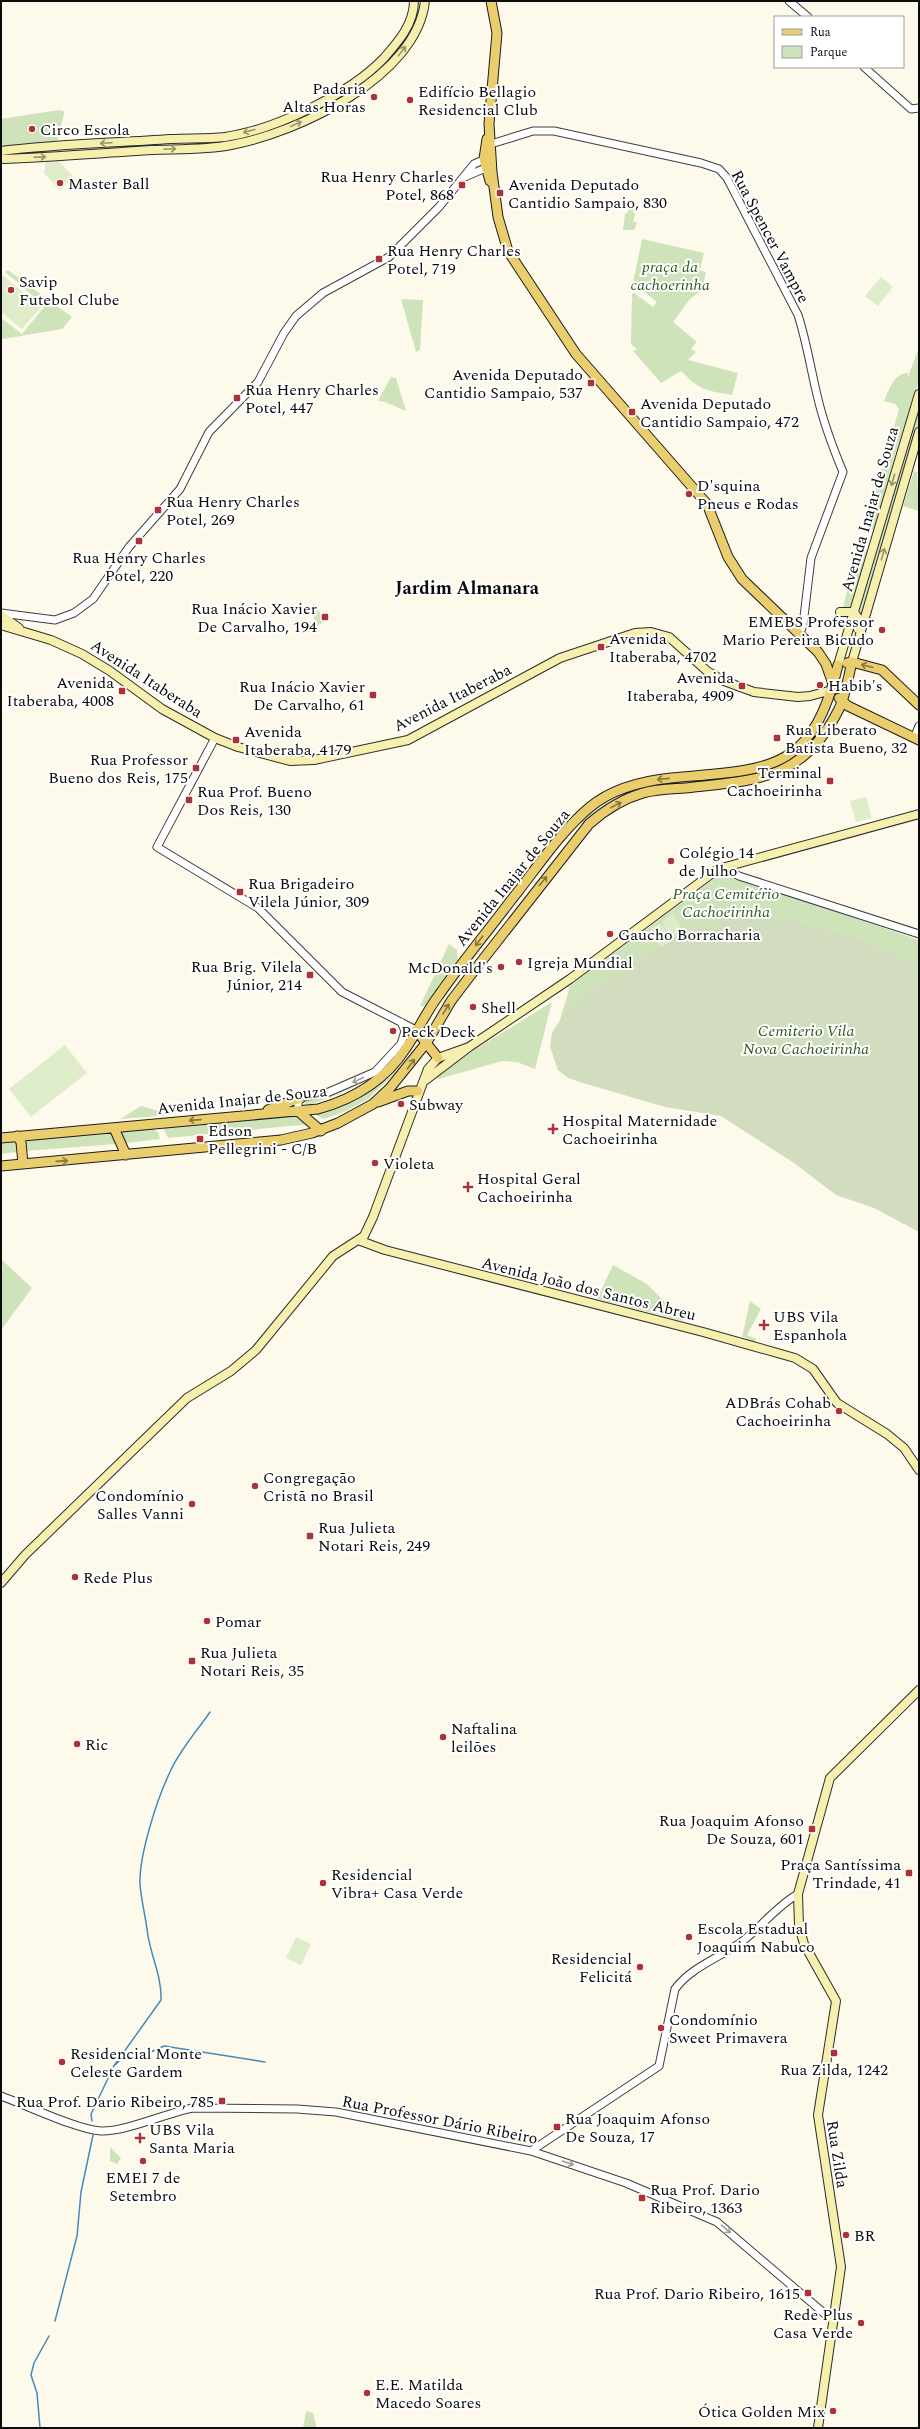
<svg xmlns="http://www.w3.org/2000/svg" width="920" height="2429" viewBox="0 0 920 2429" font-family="Spectral,serif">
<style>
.green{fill:#cee3b9}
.cemetery{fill:#d2dcbf}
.pitch{fill:#dfecca}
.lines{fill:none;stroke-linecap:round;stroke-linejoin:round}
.stream{stroke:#448bbe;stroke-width:1.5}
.tertiary-casing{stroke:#3e3e3e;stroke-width:9}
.secondary-casing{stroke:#2d2d2d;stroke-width:10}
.primary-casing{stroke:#1c1c1c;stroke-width:11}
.tertiary{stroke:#fff;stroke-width:7}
.secondary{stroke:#f6efad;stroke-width:8}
.primary{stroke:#eace6e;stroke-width:9}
.oneway{stroke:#98946c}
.oneway2{stroke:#867641}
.oneway3{stroke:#9d9d9d}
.poi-dot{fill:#ac3236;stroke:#fff;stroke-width:1.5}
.labels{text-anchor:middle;stroke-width:4;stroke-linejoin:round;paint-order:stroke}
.poi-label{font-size:16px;fill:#0b0b0b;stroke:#fff;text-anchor:start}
.street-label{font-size:16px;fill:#0b0b0b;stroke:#fff}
.park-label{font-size:16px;font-style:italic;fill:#2e5b23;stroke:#fff}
.quarter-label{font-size:18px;font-weight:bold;fill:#0b0b0b;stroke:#fff}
</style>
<rect width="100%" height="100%" fill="#fdfaeb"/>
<path class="green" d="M59,110L64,111V114L57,142L1,147V119Z
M629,205L633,206L635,215L633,221L637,223L634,230H623L625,214L628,212Z
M642,239L704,253L700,270L706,272L702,290L690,299L673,322L697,342L691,349L696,352L688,360L738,373L732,395C705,390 701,391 681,371L661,383L633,351L637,349L631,344L632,294L634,293L653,307L657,302L633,283Z
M8,270L72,317L62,329L3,339L1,337V318L22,334L45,306L5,272Z
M401,299L423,300L420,350L416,352Z
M919,347V381L895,455L875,531L865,526L899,409L895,404L884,401C889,390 894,373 908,373V377Z
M391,377L396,378L406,411L385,402L378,401Z
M919,402V424L864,618L859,611Z
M914,471L917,472L919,511L903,506Z
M867,550L869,554L851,609L843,607L857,554Z
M313,603L326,621L315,627Z
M686,781L688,785L655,789L583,825L580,821C616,793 641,786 686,781Z
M722,873L919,940V964L560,1020L570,986Z
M449,944L457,950L458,963L426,1006H420Z
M552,1002L535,1069L517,1062L502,1061L439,1079L436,1077L468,1054Z
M396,1054C371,1081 343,1094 308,1105L305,1104L304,1100L360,1079Z
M408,1054L393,1075L368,1099L346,1111L324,1119L310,1112L330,1108L397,1066Z
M141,1106H142L171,1115L120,1119Z
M296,1113L311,1124L168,1138L163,1127Z
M149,1127L158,1132L160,1139L126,1143L120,1131Z
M112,1131L116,1144L25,1151L23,1139Z
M12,1139L17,1145V1152L1,1154V1140Z
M1,1259L32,1288L1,1330Z
M613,1265L647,1284L684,1321L597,1299Z
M750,1301L761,1309L747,1335L756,1339L755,1342L742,1337Z
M110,2147L121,2158L117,2164L110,2161Z
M306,2411L313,2413L317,2428H303Z"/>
<path class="cemetery" d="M753,910L841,934L919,962V1232L874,1208L836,1195L794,1163L721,1116L665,1107L583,1083L568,1078L558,1070L550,1047L552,1033L560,1020L587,994L692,926L716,930L725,912Z"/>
<path class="pitch" d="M58,161L73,176L60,191L44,173L46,162Z
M1,274L41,307L22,329L1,312Z
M881,277L893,287L878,306L865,296Z
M866,797L872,818L856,822L850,801Z
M673,914L684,932L672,939L662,922Z
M660,923L672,940L661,947L650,930Z
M65,1045L87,1073L31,1117L9,1089Z
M296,1937L311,1944L301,1965L286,1958Z"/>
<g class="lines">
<path class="stream" d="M115,2065L121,2059L140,2057L164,2046L265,2062
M111,2070L161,2000C162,1975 149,1952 147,1929C145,1914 141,1899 140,1884C139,1855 157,1799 170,1772C179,1751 197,1731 210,1712
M92,2121L91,2114L112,2070
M55,2321L77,2236L81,2192L93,2135
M40,2428L37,2393L31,2375L34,2363L49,2336"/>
<defs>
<path id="tertiary" d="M789,1L808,17
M864,67L911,109L919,108
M491,144L533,131H554L701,163L719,169L727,178L798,315C807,343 811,371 818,399C824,424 833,448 843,472L811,558L803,625L800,633
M465,177L490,166
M1,613L55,620L74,613L93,599L129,547L180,489L209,432L258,382L284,333L296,316L323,293L389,257L439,207L474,164L488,158
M215,738L157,847L258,908L342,992L416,1030
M914,738L919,726
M724,867L739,876L919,934
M298,1111V1102L302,1097L329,1092L375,1072L401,1044L405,1031L401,1022
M1,2096C26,2105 78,2130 101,2131C125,2132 166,2113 193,2108L297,2109L336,2112L531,2151L626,2183L717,2222L825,2314L835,2319
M531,2151L659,2066L675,1989C692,1966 722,1957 744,1940C763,1925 777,1906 798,1894"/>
<path id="secondary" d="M1,151C57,144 114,143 171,139C189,138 207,139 225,137C274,130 350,94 384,58C398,42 414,24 414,1
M1,159C52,157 102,153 152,150C178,149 206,150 231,145C297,133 417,77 425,1
M840,612H854L860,621L858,629
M1,615L19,628
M1,625L51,640L82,654L110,671L162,709L215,738L238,747L290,761L314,760L408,740L560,658L635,633L651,632L669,637L707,671L724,681L754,692L798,697L810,696L832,690
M852,662L919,432
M838,665L919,394
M423,1082L469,1047L570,979L718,869L919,814
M358,1240L385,1250L703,1332L795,1358L813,1369L837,1403L887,1434L904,1448L919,1470
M1,1583L25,1555L187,1398L231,1371L256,1350L333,1256L364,1236L373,1217L428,1069L438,1058L469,1047
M818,2428L841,2267L818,2115L836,2001L804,1944L799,1926L798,1894L830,1778L919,1690"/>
<path id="primary" d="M491,1L497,33L489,124L492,172L498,217L508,251L576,354L707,504L728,557L742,579L818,652L826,664L834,687
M487,139L484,159L490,181
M847,663L852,662L882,670L919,705
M839,698L848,706L919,740
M416,1030L438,1058
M378,1102L408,1091H418
M268,1110L302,1097
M298,1111L321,1131
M114,1128L126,1155
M17,1136L21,1142L23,1164
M1,1138L318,1109C354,1099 386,1079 406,1048C418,1031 426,1012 439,995C462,962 488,931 512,899C537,868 559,833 590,807C613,788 642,781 671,778C768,769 812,774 838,665
M1,1166L281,1140L312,1133L338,1123L373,1104L390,1088L427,1042L451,1001L470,976L589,824C605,810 622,799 643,793C657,789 671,789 685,788C757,780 803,781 839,709C846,694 848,678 852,662"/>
</defs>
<use href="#tertiary" class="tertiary-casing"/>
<use href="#secondary" class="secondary-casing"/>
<use href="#primary" class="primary-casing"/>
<use href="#tertiary" class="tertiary"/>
<use href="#secondary" class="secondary"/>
<use href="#primary" class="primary"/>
</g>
<defs><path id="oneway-shaft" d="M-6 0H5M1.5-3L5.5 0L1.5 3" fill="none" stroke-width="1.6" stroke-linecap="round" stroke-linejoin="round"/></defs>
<g class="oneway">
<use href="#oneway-shaft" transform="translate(402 51) rotate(-53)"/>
<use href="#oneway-shaft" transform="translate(296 124) rotate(-24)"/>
<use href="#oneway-shaft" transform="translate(249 131) rotate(165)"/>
<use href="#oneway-shaft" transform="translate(106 143) rotate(177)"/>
<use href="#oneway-shaft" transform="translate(170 149) rotate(-3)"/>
<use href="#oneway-shaft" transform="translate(40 157) rotate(-2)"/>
<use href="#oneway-shaft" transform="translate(893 480) rotate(106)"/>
<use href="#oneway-shaft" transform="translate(883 554) rotate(-74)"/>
</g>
<g class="oneway2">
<use href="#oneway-shaft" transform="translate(867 666) rotate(-165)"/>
<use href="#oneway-shaft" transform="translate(663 779) rotate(174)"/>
<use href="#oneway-shaft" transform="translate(616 805) rotate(-28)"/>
<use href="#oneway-shaft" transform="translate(543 881) rotate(-51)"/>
<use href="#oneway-shaft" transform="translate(479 941) rotate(127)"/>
<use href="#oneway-shaft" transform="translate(446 1009) rotate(-58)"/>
<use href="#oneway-shaft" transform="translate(411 1064) rotate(-53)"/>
<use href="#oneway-shaft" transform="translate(195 1120) rotate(176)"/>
<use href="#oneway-shaft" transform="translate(62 1161) rotate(-4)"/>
</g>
<g class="oneway3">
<use href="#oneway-shaft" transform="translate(358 1080) rotate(155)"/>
<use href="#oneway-shaft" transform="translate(568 2163) rotate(19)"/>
<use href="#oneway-shaft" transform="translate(726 2229) rotate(40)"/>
</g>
<g class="poi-dot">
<circle cx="374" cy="97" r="4"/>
<circle cx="410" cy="100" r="4"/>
<circle cx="32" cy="129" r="4"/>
<circle cx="60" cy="183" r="4"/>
<rect x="458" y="181" width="8" height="8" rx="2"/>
<rect x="496" y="189" width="8" height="8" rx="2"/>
<rect x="375" y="255" width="8" height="8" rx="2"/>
<circle cx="11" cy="290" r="4"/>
<rect x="587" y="379" width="8" height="8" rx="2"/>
<rect x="233" y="394" width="8" height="8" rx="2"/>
<rect x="628" y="408" width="8" height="8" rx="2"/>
<circle cx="689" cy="494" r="4"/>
<rect x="154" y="506" width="8" height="8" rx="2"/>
<rect x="135" y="537" width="8" height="8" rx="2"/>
<rect x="321" y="613" width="8" height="8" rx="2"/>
<circle cx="882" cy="630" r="4"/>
<rect x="597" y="643" width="8" height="8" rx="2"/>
<circle cx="820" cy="685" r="4"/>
<rect x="738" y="682" width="8" height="8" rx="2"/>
<rect x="118" y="687" width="8" height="8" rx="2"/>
<rect x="369" y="691" width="8" height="8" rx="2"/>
<rect x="773" y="734" width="8" height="8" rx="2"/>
<rect x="232" y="736" width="8" height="8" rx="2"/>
<rect x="192" y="764" width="8" height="8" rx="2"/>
<rect x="826" y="777" width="8" height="8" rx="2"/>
<rect x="185" y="796" width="8" height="8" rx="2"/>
<circle cx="671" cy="861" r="4"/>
<rect x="236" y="888" width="8" height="8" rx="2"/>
<circle cx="610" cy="934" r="4"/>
<circle cx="519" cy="962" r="4"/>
<circle cx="501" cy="967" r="4"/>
<rect x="306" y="971" width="8" height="8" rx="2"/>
<circle cx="473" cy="1007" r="4"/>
<circle cx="393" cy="1031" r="4"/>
<circle cx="401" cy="1104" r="4"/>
<path d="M551 1123h4v4h4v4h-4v4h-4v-4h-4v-4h4z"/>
<rect x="196" y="1135" width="8" height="8" rx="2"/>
<circle cx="375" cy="1163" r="4"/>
<path d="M466 1181h4v4h4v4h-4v4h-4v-4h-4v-4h4z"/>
<path d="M762 1319h4v4h4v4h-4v4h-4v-4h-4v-4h4z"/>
<circle cx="839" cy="1411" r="4"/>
<circle cx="255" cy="1486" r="4"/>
<circle cx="192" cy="1504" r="4"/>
<rect x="306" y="1532" width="8" height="8" rx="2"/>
<circle cx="75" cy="1577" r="4"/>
<circle cx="207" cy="1621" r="4"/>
<rect x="188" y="1657" width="8" height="8" rx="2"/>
<circle cx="443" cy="1737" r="4"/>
<circle cx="77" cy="1744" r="4"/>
<rect x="808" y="1825" width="8" height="8" rx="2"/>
<rect x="905" y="1869" width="8" height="8" rx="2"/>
<circle cx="323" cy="1883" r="4"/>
<circle cx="689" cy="1937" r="4"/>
<circle cx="640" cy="1967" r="4"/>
<circle cx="661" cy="2028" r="4"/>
<rect x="830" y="2049" width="8" height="8" rx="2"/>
<circle cx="62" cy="2062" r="4"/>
<rect x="218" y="2097" width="8" height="8" rx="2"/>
<rect x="553" y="2123" width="8" height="8" rx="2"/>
<path d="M138 2132h4v4h4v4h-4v4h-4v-4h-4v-4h4z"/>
<circle cx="143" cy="2161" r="4"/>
<rect x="638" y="2194" width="8" height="8" rx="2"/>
<circle cx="846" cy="2235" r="4"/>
<rect x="804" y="2289" width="8" height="8" rx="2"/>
<circle cx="861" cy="2323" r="4"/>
<circle cx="367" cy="2393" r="4"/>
<circle cx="833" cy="2411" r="4"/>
</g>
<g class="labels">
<g class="poi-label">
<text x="366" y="94" text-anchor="end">Padaria<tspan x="366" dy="18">Altas Horas</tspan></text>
<text x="418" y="97">Edifício Bellagio<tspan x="418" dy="18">Residencial Club</tspan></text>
<text x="40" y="135">Circo Escola</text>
<text x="454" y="182" text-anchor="end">Rua Henry Charles<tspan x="454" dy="18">Potel, 868</tspan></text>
<text x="68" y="189">Master Ball</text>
<text x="508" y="190">Avenida Deputado<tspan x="508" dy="18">Cantidio Sampaio, 830</tspan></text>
<text x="387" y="256">Rua Henry Charles<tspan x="387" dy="18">Potel, 719</tspan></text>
<text x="19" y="287">Savip<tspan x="19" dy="18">Futebol Clube</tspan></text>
<text x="583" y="380" text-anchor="end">Avenida Deputado<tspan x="583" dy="18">Cantidio Sampaio, 537</tspan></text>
<text x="245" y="395">Rua Henry Charles<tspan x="245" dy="18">Potel, 447</tspan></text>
<text x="640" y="409">Avenida Deputado<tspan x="640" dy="18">Cantidio Sampaio, 472</tspan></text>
<text x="697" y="491">D'squina<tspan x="697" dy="18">Pneus e Rodas</tspan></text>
<text x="166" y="507">Rua Henry Charles<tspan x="166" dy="18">Potel, 269</tspan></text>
<text x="139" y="563" text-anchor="middle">Rua Henry Charles<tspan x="139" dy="18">Potel, 220</tspan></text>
<text x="317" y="614" text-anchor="end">Rua Inácio Xavier<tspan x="317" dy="18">De Carvalho, 194</tspan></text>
<text x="874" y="627" text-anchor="end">EMEBS Professor<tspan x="874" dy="18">Mario Pereira Bicudo</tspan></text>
<text x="609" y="644">Avenida<tspan x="609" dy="18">Itaberaba, 4702</tspan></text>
<text x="734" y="683" text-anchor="end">Avenida<tspan x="734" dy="18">Itaberaba, 4909</tspan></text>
<text x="114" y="688" text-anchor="end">Avenida<tspan x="114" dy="18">Itaberaba, 4008</tspan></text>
<text x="828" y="691">Habib's</text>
<text x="365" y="692" text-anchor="end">Rua Inácio Xavier<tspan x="365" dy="18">De Carvalho, 61</tspan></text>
<text x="785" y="735">Rua Liberato<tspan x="785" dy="18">Batista Bueno, 32</tspan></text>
<text x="244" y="737">Avenida<tspan x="244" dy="18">Itaberaba, 4179</tspan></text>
<text x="188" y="765" text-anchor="end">Rua Professor<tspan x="188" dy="18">Bueno dos Reis, 175</tspan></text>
<text x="822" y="778" text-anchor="end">Terminal<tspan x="822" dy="18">Cachoeirinha</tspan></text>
<text x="197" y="797">Rua Prof. Bueno<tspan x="197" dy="18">Dos Reis, 130</tspan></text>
<text x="679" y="858">Colégio 14<tspan x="679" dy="18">de Julho</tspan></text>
<text x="248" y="889">Rua Brigadeiro<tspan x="248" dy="18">Vilela Júnior, 309</tspan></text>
<text x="618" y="940">Gaucho Borracharia</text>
<text x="527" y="968">Igreja Mundial</text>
<text x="302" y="972" text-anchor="end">Rua Brig. Vilela<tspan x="302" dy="18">Júnior, 214</tspan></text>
<text x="493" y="973" text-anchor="end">McDonald's</text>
<text x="481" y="1013">Shell</text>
<text x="401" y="1037">Peck Deck</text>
<text x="409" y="1110">Subway</text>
<text x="562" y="1126">Hospital Maternidade<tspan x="562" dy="18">Cachoeirinha</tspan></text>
<text x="208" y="1136">Edson<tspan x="208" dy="18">Pellegrini - C/B</tspan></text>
<text x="383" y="1169">Violeta</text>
<text x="477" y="1184">Hospital Geral<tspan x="477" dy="18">Cachoeirinha</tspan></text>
<text x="773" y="1322">UBS Vila<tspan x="773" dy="18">Espanhola</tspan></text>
<text x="831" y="1408" text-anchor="end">ADBrás Cohab<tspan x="831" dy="18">Cachoeirinha</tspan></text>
<text x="263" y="1483">Congregação<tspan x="263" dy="18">Cristã no Brasil</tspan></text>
<text x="184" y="1501" text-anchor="end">Condomínio<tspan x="184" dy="18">Salles Vanni</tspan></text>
<text x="318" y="1533">Rua Julieta<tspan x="318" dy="18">Notari Reis, 249</tspan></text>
<text x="83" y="1583">Rede Plus</text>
<text x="215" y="1627">Pomar</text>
<text x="200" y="1658">Rua Julieta<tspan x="200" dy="18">Notari Reis, 35</tspan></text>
<text x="451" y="1734">Naftalina<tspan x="451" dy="18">leilões</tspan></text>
<text x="85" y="1750">Ric</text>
<text x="804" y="1826" text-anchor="end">Rua Joaquim Afonso<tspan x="804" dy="18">De Souza, 601</tspan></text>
<text x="901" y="1870" text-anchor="end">Praça Santíssima<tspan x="901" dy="18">Trindade, 41</tspan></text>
<text x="331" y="1880">Residencial<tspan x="331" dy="18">Vibra+ Casa Verde</tspan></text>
<text x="697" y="1934">Escola Estadual<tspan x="697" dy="18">Joaquim Nabuco</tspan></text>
<text x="632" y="1964" text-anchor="end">Residencial<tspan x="632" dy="18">Felicitá</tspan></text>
<text x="669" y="2025">Condomínio<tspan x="669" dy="18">Sweet Primavera</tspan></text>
<text x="70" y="2059">Residencial Monte<tspan x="70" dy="18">Celeste Gardem</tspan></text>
<text x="834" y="2075" text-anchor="middle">Rua Zilda, 1242</text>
<text x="214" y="2107" text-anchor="end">Rua Prof. Dario Ribeiro, 785</text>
<text x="565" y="2124">Rua Joaquim Afonso<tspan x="565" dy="18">De Souza, 17</tspan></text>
<text x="149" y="2135">UBS Vila<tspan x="149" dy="18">Santa Maria</tspan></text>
<text x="143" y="2183" text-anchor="middle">EMEI 7 de<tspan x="143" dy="18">Setembro</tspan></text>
<text x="650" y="2195">Rua Prof. Dario<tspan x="650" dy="18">Ribeiro, 1363</tspan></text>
<text x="854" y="2241">BR</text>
<text x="800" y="2299" text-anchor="end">Rua Prof. Dario Ribeiro, 1615</text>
<text x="853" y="2320" text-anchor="end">Rede Plus<tspan x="853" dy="18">Casa Verde</tspan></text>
<text x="375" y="2390">E.E. Matilda<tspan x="375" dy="18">Macedo Soares</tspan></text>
<text x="825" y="2417" text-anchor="end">Ótica Golden Mix</text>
</g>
<g class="street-label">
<text transform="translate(771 236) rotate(62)" y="6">Rua Spencer Vampre</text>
<text transform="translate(869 509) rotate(-74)" y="6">Avenida Inajar de Souza</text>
<text transform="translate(147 678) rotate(33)" y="6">Avenida Itaberaba</text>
<text transform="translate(452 697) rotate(-27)" y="6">Avenida Itaberaba</text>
<text transform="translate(512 877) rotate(-51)" y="6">Avenida Inajar de Souza</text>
<text transform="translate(242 1099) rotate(-6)" y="6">Avenida Inajar de Souza</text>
<text transform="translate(589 1288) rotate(14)" y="6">Avenida João dos Santos Abreu</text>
<text transform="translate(440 2119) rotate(11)" y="6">Rua Professor Dário Ribeiro</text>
<text transform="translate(838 2154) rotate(81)" y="6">Rua Zilda</text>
</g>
<g class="park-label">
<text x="670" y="272">praça da<tspan x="670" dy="18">cachoerinha</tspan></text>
<text x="726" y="899">Praça Cemitério<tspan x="726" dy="18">Cachoeirinha</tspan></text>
<text x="806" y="1036">Cemiterio Vila<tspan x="806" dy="18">Nova Cachoeirinha</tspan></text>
</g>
<g class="quarter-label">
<text x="467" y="594">Jardim Almanara</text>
</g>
</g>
<rect width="920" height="2429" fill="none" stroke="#0b0b0b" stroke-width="4"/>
<rect x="774" y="16" width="130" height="52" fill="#ffffff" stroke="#9d9d9d"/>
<rect x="782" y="29" width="20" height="6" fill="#eace6e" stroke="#9d9d9d"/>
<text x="810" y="36" font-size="12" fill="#0b0b0b">Rua</text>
<rect x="782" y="46" width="20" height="12" fill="#cee3b9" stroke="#9d9d9d"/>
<text x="810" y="56" font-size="12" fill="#0b0b0b">Parque</text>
</svg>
